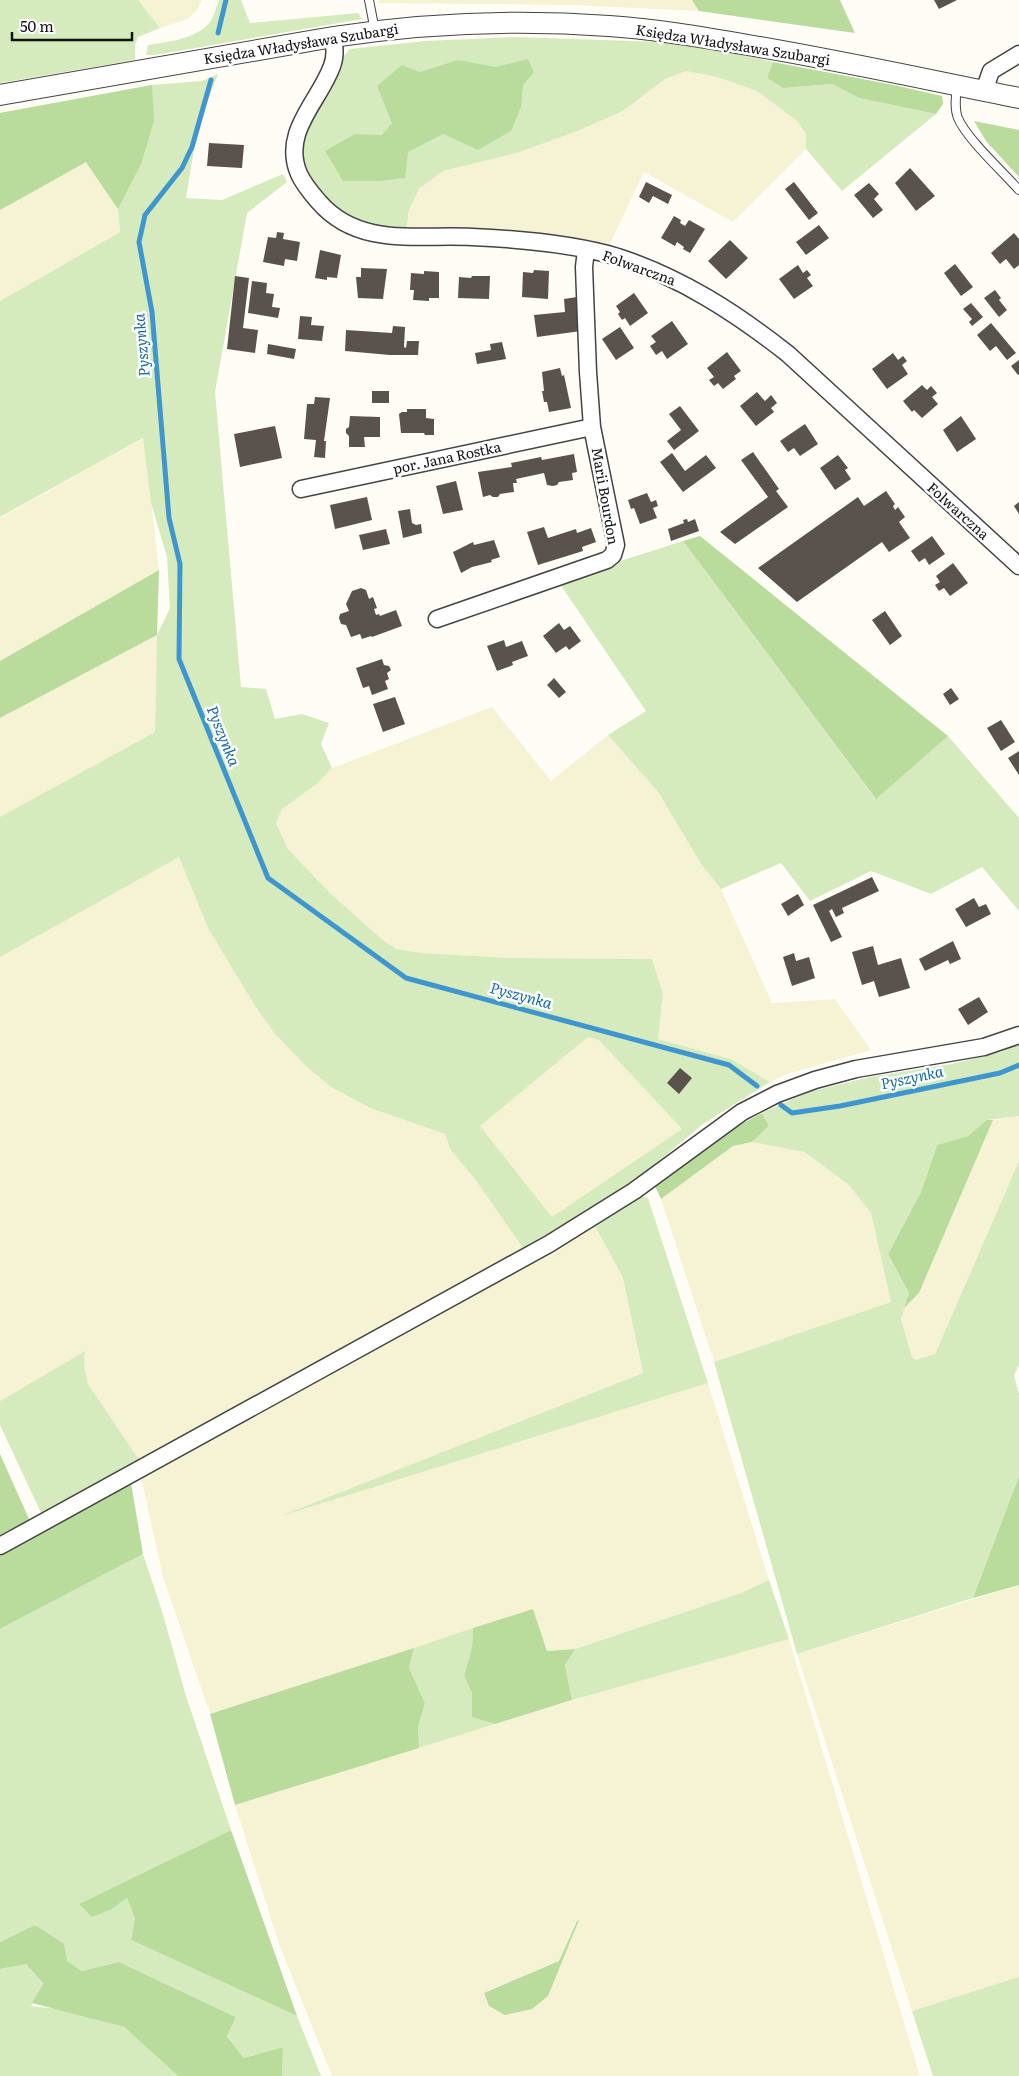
<svg xmlns="http://www.w3.org/2000/svg" width="1019" height="2076" viewBox="0 0 1019 2076" font-family="Literata,serif">
<style>
.farmland{fill:#f6f3d4;fill-rule:evenodd}
.green{fill:#d5ebbd;fill-rule:evenodd}
.forest{fill:#b9dc9c}
.lines{fill:none;stroke-linecap:round;stroke-linejoin:round}
.stream{stroke:#3f96cf;stroke-width:5}
.building{fill:#5a524d}
.service-casing{stroke:#444;stroke-width:10}
.minor-casing{stroke:#444;stroke-width:19}
.tertiary-casing{stroke:#444;stroke-width:22}
.service{stroke:#fff;stroke-width:8}
.minor{stroke:#fff;stroke-width:16}
.tertiary{stroke:#fff;stroke-width:20}
.labels{text-anchor:middle;stroke-width:5;stroke-linejoin:round;paint-order:stroke}
.street-label{font-size:14px;fill:#111;stroke:#fff}
.water-label{font-size:15px;font-style:italic;fill:#1768a6;stroke:#fff}
</style>
<rect width="100%" height="100%" fill="#fffdf5"/>
<path class="farmland" d="M138,0H202L197,10L188,19L160,28Z
M379,0H692L699,11L572,5L379,3Z
M686,71L717,77L757,91L797,121L806,134V149L733,222L644,172L609,246L536,233L488,229L406,230L409,210L419,189L443,171L517,153L575,132L623,111L665,79Z
M86,162L118,209L120,232L0,301V210Z
M144,438L159,570L0,661V518Z
M157,635L155,732L0,818V718Z
M492,707L551,781L608,735L658,792L701,864L721,889L772,1003L835,999L871,1050L790,1073L770,1082L731,1059L658,1039L663,994L651,959L511,958L421,953L397,949L384,941L331,894L288,849L276,823L282,809L317,784L332,768Z
M179,856L208,928L255,1006L274,1033L331,1087L370,1108L445,1134L450,1149L477,1182L525,1251L140,1461L88,1384L84,1364L85,1351L0,1401V957Z
M593,1033L682,1129L552,1217L479,1126Z
M1019,1116V1161L935,1354L915,1361L912,1358L901,1319L904,1308L919,1293L993,1120Z
M752,1142L804,1152L848,1184L871,1213L891,1302L714,1362L661,1199L733,1146Z
M595,1226L623,1278L643,1373L287,1514L708,1383L769,1580L741,1593L575,1649L547,1651L533,1610L210,1714L163,1577L141,1477Z
M1019,1585V1978L912,2011L797,1654Z
M789,1639L920,2076H332L279,1944L235,1805L602,1691ZM576,1921L548,1996L485,1993L559,1961Z"/>
<path class="green" d="M0,0H138L160,28L138,37L135,45V60L0,83Z
M219,0H241L250,23L358,13L362,19L155,55H146L148,45C167,42 197,39 210,22C214,17 216,7 219,0Z
M515,37L661,42L719,49L773,62L767,78L783,88L832,84L859,98L936,114L842,191L806,149V134L797,121L757,91L717,77L686,71L665,79L623,111L575,132L517,153L443,171L419,189L409,210L406,230L361,225L332,207L313,187L300,160L303,135L342,58L350,49L425,41Z
M218,74L198,125L186,198L222,200L283,174L287,182L247,213L215,392L241,687L266,689L275,719L302,714L329,723L321,744L332,768L317,784L282,809L276,823L288,849L331,894L384,941L397,949L421,953L511,958L652,959L663,994L658,1039L731,1059L770,1082L703,1124L648,1170L602,1202L525,1251L477,1182L450,1149L445,1134L370,1108L331,1087L307,1067L274,1033L255,1006L208,928L179,857L0,957V817L155,732L157,635L170,608L167,557L151,503L143,438L0,517V301L120,232L118,209L86,162L0,210V113L152,85L202,81ZM588,1037L599,1040L682,1129L552,1217L480,1126Z
M683,541L875,798L948,736L1019,818V911L982,867L931,894L871,871L810,901L781,863L721,889L701,864L658,792L608,735L646,711L558,581Z
M1019,1043V1116L988,1120L968,1136L937,1145L921,1192L888,1254L909,1293L901,1319L912,1357L915,1360L935,1354L1019,1161V1365L1014,1375L1019,1394V1476L973,1598L797,1654L714,1362L891,1302L871,1213L848,1184L804,1152L752,1142L769,1126L762,1113L808,1092L870,1077L951,1064L1001,1052Z
M641,1196L648,1198L708,1383L278,1517L643,1373L623,1278L595,1226Z
M85,1351L84,1364L88,1384L140,1461L42,1515L0,1425V1401Z
M143,1554L162,1611L186,1696L231,1830L79,1904L112,1909L127,1898L135,1918L131,1940L297,2016L321,2076H282L283,2047L244,2058L227,2035L236,2017L119,1962L82,1971L67,1961L36,1925L0,1942V1629Z
M769,1580L789,1639L572,1700L565,1665L575,1649L741,1593Z
M473,1628L472,1647L464,1676L472,1693V1716L495,1724L419,1748L418,1727L425,1703L409,1668L414,1648Z
M26,1964L43,1985L31,2006L58,2009L124,2027L178,2076H0V1969Z
M1019,1977V2076H933L912,2011Z"/>
<path class="forest" d="M692,0H840L855,33L699,11Z
M528,59L534,72L523,85L521,107L511,131L478,150L443,134L408,152L405,178L379,181H343L325,151L355,134L382,135L392,123L377,86L402,65L420,72L458,60L496,67Z
M773,62L894,85L942,96L943,104L936,114L859,98L832,84L783,88L767,78Z
M152,85L154,121L141,164L118,209L86,162L0,210V113Z
M974,121L1019,130V177L986,141Z
M700,536L948,736L876,799L683,541Z
M159,570L157,635L0,718V661Z
M762,1113L769,1126L752,1142L733,1146L661,1199L654,1184L710,1141Z
M987,1120H993L919,1293L904,1308L909,1293L888,1254L921,1192L937,1145L968,1136Z
M0,1454L30,1521L0,1537Z
M1019,1476V1585L973,1598Z
M131,1483L143,1554L0,1629V1556Z
M533,1609L547,1651L575,1649L565,1665L572,1700L495,1724L472,1717V1693L464,1676L472,1647L473,1628Z
M414,1648L409,1668L425,1703L418,1727L419,1748L235,1805L210,1714Z
M231,1830L297,2016L131,1940L135,1918L127,1898L112,1909L92,1917L79,1904Z
M579,1920L548,1996L532,2009L505,2015L489,2006L484,1993L559,1961L577,1921Z
M35,1925L64,1944L67,1961L82,1971L119,1962L236,2017L227,2036L244,2058L283,2047L282,2076H178L124,2027L32,2003L43,1984L26,1964L0,1969V1942Z"/>
<g class="lines">
<path class="stream" d="M218,33L226,0
M211,80L192,147L182,168L145,215L139,242L152,312L169,518L180,564L179,659L268,878L406,978L729,1065L757,1086
M781,1105L792,1113L840,1106L1000,1073L1019,1065"/>
</g>
<path class="building" d="M934,0H957L939,9Z
M209,143L244,145L242,168L207,166Z
M910,168L935,196L916,211L895,183Z
M646,182L672,195L668,204L653,196L649,203L639,197Z
M794,182L818,213L809,220L785,189Z
M869,183L879,194L874,199L883,210L873,218L854,195Z
M674,216L681,220L680,223L685,226L689,220L705,229L690,253L683,249L684,247L677,242L675,246L661,238Z
M819,225L829,238L806,255L796,242Z
M277,232L284,233L283,239L300,242L297,261L285,259L284,266L263,262L268,237L276,238Z
M1014,233L1019,239V265L1014,269L1006,259L1000,264L991,253Z
M730,240L748,258L726,279L708,261Z
M320,250L341,255L337,278L327,277V280L315,278Z
M955,264L973,287L961,296L944,273Z
M798,265L803,273L807,270L811,275L807,278L813,286L794,299L779,279Z
M361,268L387,269L383,299L358,298L356,277H361Z
M534,270L549,271L548,299L522,297L523,272L533,273Z
M424,271L439,272V298H429V301L413,300L414,290H410L411,273L424,274Z
M235,276L249,278L243,328L258,330L255,353L227,349Z
M472,276H490L489,299L458,298L459,277L471,278Z
M252,281L267,283L266,293L274,294L272,307L280,308L278,318L248,313Z
M995,290L1001,298L999,300L1007,310L999,317L984,298Z
M634,293L648,313L630,326L625,318L622,320L618,314L620,312L616,306Z
M577,297L581,331L537,337L534,315L565,312L564,299Z
M971,303L983,317L972,326L969,322L972,319L963,309Z
M300,316L312,317L311,325L324,326L322,341L298,339Z
M672,321L688,344L667,359L662,351L656,355L650,346L656,342L651,336Z
M991,323L1016,353L1007,360L996,346L990,351L977,335Z
M393,326L405,327L404,347L406,348L407,341H419L418,355H390L345,351L346,330L392,333Z
M620,327L634,348L616,360L602,339Z
M502,342L506,359L477,364L475,353L491,350L490,344Z
M268,344L296,349L294,359L267,354Z
M727,352L741,371L734,376L736,379L723,389L718,383L714,386L709,380L714,377L707,368Z
M893,353L898,360L903,356L907,361L902,365L908,374L887,389L872,369Z
M1019,360V374L1018,375L1011,366Z
M560,368L562,376L564,375L571,408L549,412L547,402H544L542,391H544L542,372Z
M922,385L927,390L931,386L937,393L932,397L938,404L922,418L914,410L912,412L903,401Z
M372,391H389V403H372Z
M757,392L765,401L771,395L777,403L771,408L774,412L756,426L740,406Z
M315,397L330,398L324,441H326L325,458L314,457L316,440L304,439L307,404H314Z
M680,406L699,431L674,450L667,441L681,430L669,414Z
M407,409H426V418L434,419V435H425L424,433H401L399,414L402,412H407Z
M350,416L380,417V437H364L365,447H349V436L346,433V429L349,427Z
M961,416L976,439L957,452L943,430Z
M805,424L818,444L800,456L794,448L788,452L780,441Z
M275,426L282,458L240,467L234,434Z
M753,452L779,489L776,491L788,507L735,544L720,532L768,497L741,460Z
M672,453L685,471L706,455L716,468L683,492L660,462Z
M574,454L577,472L572,473L573,480L559,482L557,485L553,486L547,485L544,473L516,479L517,483H513L514,492L500,494L498,497H493L490,495L483,497L478,472L512,467L511,463L541,457L542,460Z
M838,455L848,468L845,470L851,479L835,490L820,468Z
M456,481L463,510L443,514L436,486Z
M886,491L895,504L893,506L895,510L898,507L905,517L899,522L910,538L889,552L882,542L797,602L758,568L858,497L864,506Z
M647,493L651,502L656,500L658,506L653,508L657,518L640,524L634,508L631,509L628,500Z
M367,497L372,520L335,529L330,505Z
M1019,502V514L1014,506Z
M410,509L412,523L416,525L421,524L422,533L403,538L398,511Z
M687,519L688,522L695,519L699,531L671,541L668,529L684,523L683,520Z
M544,527L548,538L576,529L577,533L591,528L596,542L582,547L583,551L538,565L527,532Z
M386,529L390,544L363,550L359,535Z
M932,536L945,554L929,565L925,558L919,562L911,551Z
M494,540L500,557L491,560L492,562L472,567L461,573L453,552L473,542L474,545Z
M953,563L968,583L950,596L944,588L939,591L935,585L940,582L936,576Z
M361,588L366,590L369,599L373,597L377,608L374,609L376,615L379,614L380,616L396,610L402,626L372,637L371,636L362,639L360,634L351,637L346,625L341,624L339,618L340,614L349,611L346,604L352,591Z
M885,611L902,636L890,645L872,620Z
M559,623L564,630L570,626L581,641L569,650L566,646L556,653L543,636Z
M504,640L506,647L522,641L528,656L512,662L513,665L497,671L487,646Z
M382,659L384,665L389,666L391,670L387,673L389,679L385,681L388,689L372,695L369,686L363,688L356,668Z
M554,678L566,692L559,698L547,685Z
M951,688L959,699L950,705L943,694Z
M395,697L405,724L383,732L373,704Z
M1001,720L1015,742L1001,751L987,728Z
M1019,751V775L1008,758Z
M872,877L879,891L842,908L844,913L836,917L832,909L829,911L842,937L831,942L813,905Z
M798,894L804,905L788,916L781,904Z
M974,898L979,907L986,904L991,914L966,927L955,909Z
M953,941L961,959L950,964L948,960L925,971L919,959Z
M873,946L878,965L901,958L910,988L879,997L874,981L862,985L852,952Z
M794,953L796,961L809,957L815,978L792,986L783,957Z
M979,997L988,1012L968,1025L958,1009Z
M680,1068L692,1078L679,1094L667,1083Z"/>
<g class="lines">
<defs>
<path id="service" d="M369,0L375,31
M957,86C956,96 954,108 958,118C966,138 1003,172 1019,190"/>
<path id="minor" d="M333,37C335,47 336,56 332,66C319,102 281,132 299,174C304,185 312,194 319,202C359,248 418,234 472,237C518,239 574,244 618,257C682,278 736,313 788,354L1019,566
M984,91L991,71L1019,54
M301,489L592,427
M437,619L607,560L613,555L616,545L592,427L588,372L584,267L586,250
M0,1546L549,1244L634,1191L742,1112L777,1094L815,1080L856,1069L984,1047L1019,1035"/>
<path id="tertiary" d="M0,95L333,37C425,23 516,19 609,26C655,29 702,37 748,45C838,60 929,80 1019,98"/>
</defs>
<use href="#service" class="service-casing"/>
<use href="#minor" class="minor-casing"/>
<use href="#tertiary" class="tertiary-casing"/>
<use href="#service" class="service"/>
<use href="#minor" class="minor"/>
<use href="#tertiary" class="tertiary"/>
</g>
<g class="labels">
<g class="street-label">
<text transform="translate(301 44) rotate(-9)" y="5">Księdza Władysława Szubargi</text>
<text transform="translate(733 45) rotate(9)" y="5">Księdza Władysława Szubargi</text>
<text transform="translate(639 268) rotate(20)" y="5">Folwarczna</text>
<text transform="translate(447 458) rotate(-12)" y="5">por. Jana Rostka</text>
<text transform="translate(605 496) rotate(80)" y="5">Marii Bourdon</text>
<text transform="translate(958 511) rotate(42)" y="5">Folwarczna</text>
</g>
<g class="water-label">
<text transform="translate(142 345) rotate(-95)" y="5">Pyszynka</text>
<text transform="translate(223 736) rotate(68)" y="5">Pyszynka</text>
<text transform="translate(521 996) rotate(15)" y="5">Pyszynka</text>
<text transform="translate(912 1078) rotate(-12)" y="5">Pyszynka</text>
</g>
</g>
<path d="M12 32v8h120v-8" fill="none" stroke="#111111" stroke-width="2.5"/>
<text x="20" y="32" font-size="15" fill="#111111" stroke="#ffffff" stroke-width="4" paint-order="stroke">50 m</text>
</svg>
